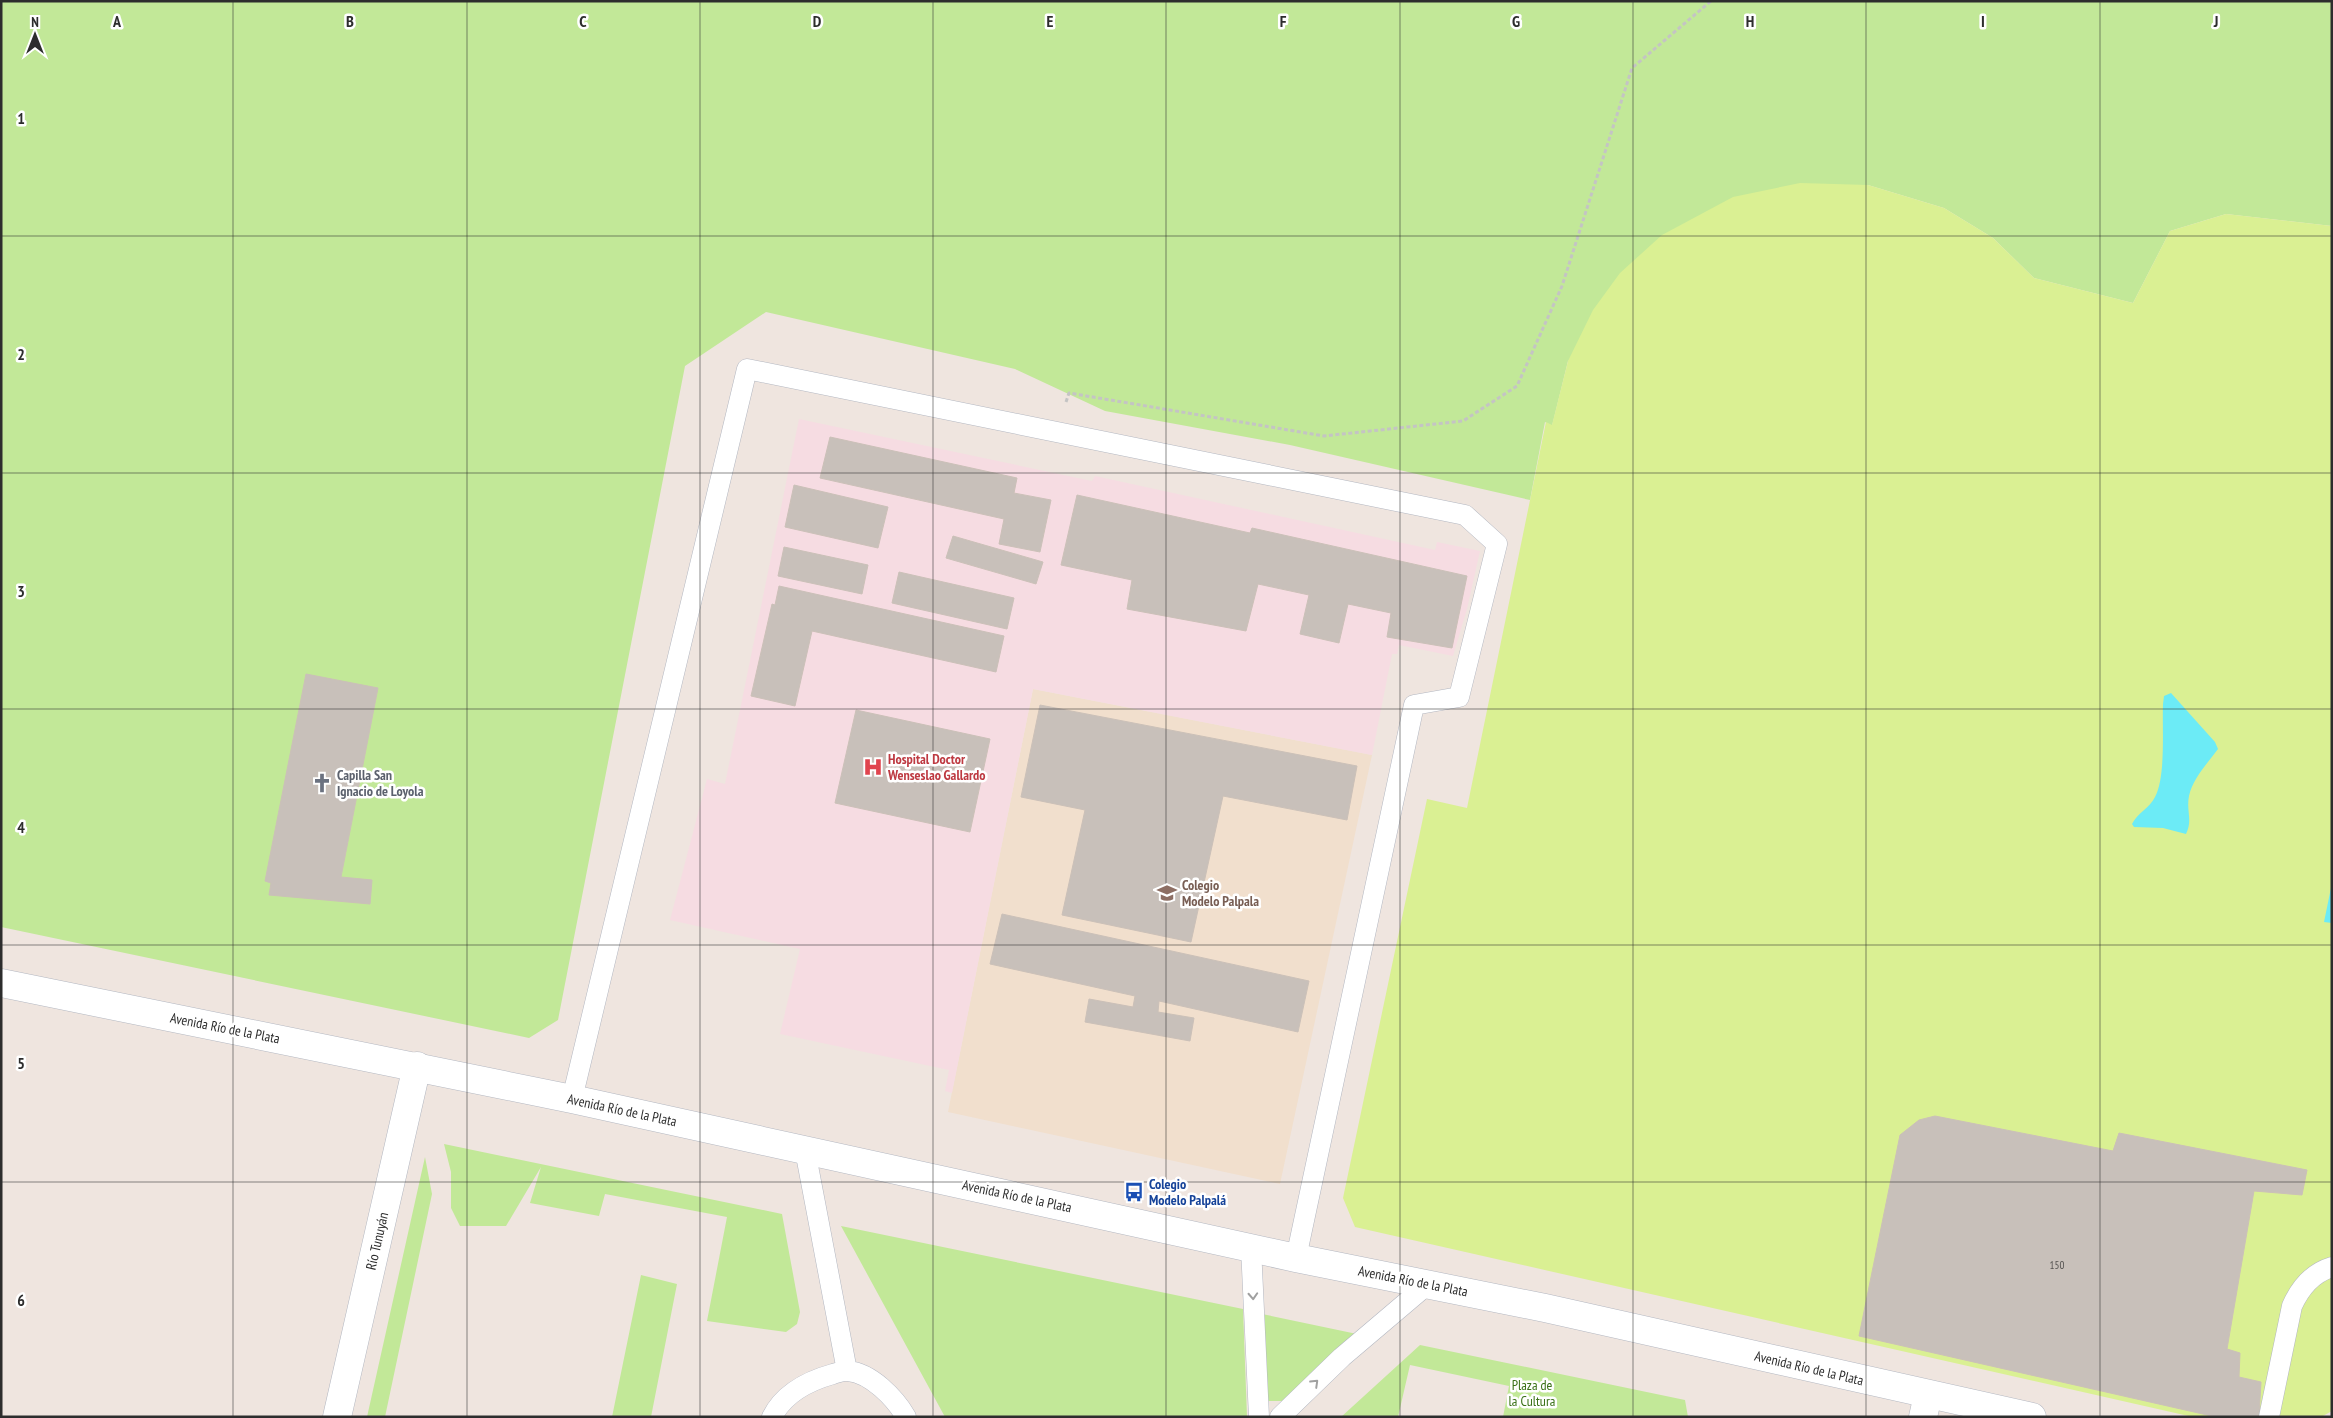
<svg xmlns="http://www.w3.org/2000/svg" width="2333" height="1418" viewBox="0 0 2333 1418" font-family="'PT Sans Narrow',sans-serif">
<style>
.education{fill:#f1dfcd}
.medical{fill:#f6dce2}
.green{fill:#c2e898}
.pitch{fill:#daf093}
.water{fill:#6cebf6}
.building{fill:#c8c0ba;stroke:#cbc0b8}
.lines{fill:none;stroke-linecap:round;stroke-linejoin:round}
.lane-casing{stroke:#b3b7c1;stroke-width:21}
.street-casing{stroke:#b3b7c1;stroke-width:29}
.secondary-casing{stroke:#b3b7c1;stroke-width:29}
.path{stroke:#c4c4c4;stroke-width:3;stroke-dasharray:4 2.5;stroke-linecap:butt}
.lane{stroke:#fff;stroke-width:20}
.street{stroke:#fff;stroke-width:28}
.secondary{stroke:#fff;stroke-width:28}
.oneway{stroke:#a0a0a0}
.grid{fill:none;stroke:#2d2d2d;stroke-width:1;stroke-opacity:0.55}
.labels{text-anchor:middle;stroke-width:5;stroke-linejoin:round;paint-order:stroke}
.number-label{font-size:11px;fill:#545250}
.health-label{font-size:14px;font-weight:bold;fill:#be3a42;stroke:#fff;text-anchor:start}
.worship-label{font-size:14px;font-weight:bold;fill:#5b616d;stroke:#fff;text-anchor:start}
.education-label{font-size:14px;font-weight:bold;fill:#785e54;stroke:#fff;text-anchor:start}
.street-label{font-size:14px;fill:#2d2d2d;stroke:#fff}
.transit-label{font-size:14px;font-weight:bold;fill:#164399;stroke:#fff;text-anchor:start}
.park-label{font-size:14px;fill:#397016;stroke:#fff}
.grid-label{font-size:16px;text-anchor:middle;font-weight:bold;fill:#2d2d2d;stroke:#fff;stroke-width:5;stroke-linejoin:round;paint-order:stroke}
</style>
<rect width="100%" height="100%" fill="#efe5df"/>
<path class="education" d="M1033,689L1372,755L1280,1184L948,1112Z"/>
<path class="medical" d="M799,419L1092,481L1095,476L1435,550L1437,542L1480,551L1467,609L1453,656L1399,645L1397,654H1392L1372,755L1033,689L952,1093L945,1091L949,1070L780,1034L800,949L670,920L707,779L725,784Z"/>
<path class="green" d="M1,1H2332V226L2226,214L2170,231L2133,303L2034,278L1993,238L1944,208L1868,185L1568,361L1552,426L1545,422L1530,500L1290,445L1105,411L1015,369L766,312L685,366L558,1020L529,1038L1,927Z
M444,1144L782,1214L800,1312L797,1324L786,1332L707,1321L727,1217L605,1194L599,1216L530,1203L541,1167L506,1226H460L451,1208V1172Z
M425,1157L432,1194L385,1417H367Z
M841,1226L1243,1309L1247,1417H945Z
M641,1275L677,1284L651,1417H612Z
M1262,1314L1357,1334L1283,1401H1267Z
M1420,1345L1685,1400L1688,1417H1503L1509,1386L1410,1365L1398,1417H1341Z"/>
<path class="pitch" d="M1800,183L1868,185L1944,208L1993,238L2034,278L2133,303L2170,231L2226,214L2332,226V1411L2321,1417H2193L1355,1227L1343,1198L1427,799L1467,808L1546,422L1552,425L1568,361L1593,310L1620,273L1662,235L1733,197Z"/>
<path class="water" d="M2171,693L2215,742L2218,749C2207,764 2193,778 2189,796C2186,811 2193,820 2186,834L2163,828L2134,827L2132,824C2137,813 2150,808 2155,797C2166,777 2162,728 2163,704L2164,696Z
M2332,883V923L2324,922Z"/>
<path class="building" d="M830,437L1017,478L1014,493L1051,500L1040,552L999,544L1004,519L820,478Z
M794,485L888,507L878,548L785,527Z
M1077,495L1250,533L1252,528L1467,576L1452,648L1387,637L1391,613L1348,604L1339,643L1300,634L1309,595L1258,584L1246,631L1127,609L1132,580L1061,565Z
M953,536L1043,562L1036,584L946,558Z
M784,547L868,565L862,594L778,576Z
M899,572L1014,598L1007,629L892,603Z
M779,586L1004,636L996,672L812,631L795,706L751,696L772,604L775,605Z
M306,674L378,688L341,877L372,880L370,904L269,895L271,883L265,881Z
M1040,705L1357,766L1347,820L1223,796L1191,942L1062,915L1085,810L1021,797Z
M856,710L990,739L970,832L835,803Z
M1002,914L1309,981L1298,1032L1159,1001L1158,1012L1194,1018L1190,1041L1085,1022L1089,999L1133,1007L1135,996L990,964Z
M1935,1116L2113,1151L2119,1133L2307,1170L2302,1195L2254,1191L2227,1349L2240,1353L2239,1377L2261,1382L2259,1417H2216L1859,1336L1900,1135L1919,1120Z"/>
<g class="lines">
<defs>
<path id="lane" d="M572,1099L747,369L1465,515L1497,544L1459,697L1414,705L1296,1258
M805,1150L847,1371
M1251,1247L1259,1417
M772,1417C784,1393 808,1381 833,1374C837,1373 843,1370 848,1371C871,1373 895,1398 906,1417
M1280,1417L1342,1357L1428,1284
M2269,1417L2292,1306C2300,1288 2312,1273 2332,1267"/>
<path id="street" d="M337,1417L417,1066
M1923,1417L1928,1395"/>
<path id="secondary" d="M1,983L572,1099L1296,1258L1545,1308L2032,1417"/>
</defs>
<use href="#lane" class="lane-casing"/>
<use href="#street" class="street-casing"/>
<use href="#secondary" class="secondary-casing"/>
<path class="path" d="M1066,402L1069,393L1324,436L1463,421L1517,386L1562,286L1632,68L1711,1"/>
<use href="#lane" class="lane"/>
<use href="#street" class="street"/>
<use href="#secondary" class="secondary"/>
</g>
<defs><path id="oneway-chevron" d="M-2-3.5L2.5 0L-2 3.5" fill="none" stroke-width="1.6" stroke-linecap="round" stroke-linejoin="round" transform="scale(1.25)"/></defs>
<g class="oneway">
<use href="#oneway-chevron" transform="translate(1253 1296) rotate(87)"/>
<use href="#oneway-chevron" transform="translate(1315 1383) rotate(-44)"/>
</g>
<path class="grid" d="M233,1V1417M467,1V1417M700,1V1417M933,1V1417M1166,1V1417M1400,1V1417M1633,1V1417M1866,1V1417M2100,1V1417M1,236H2332M1,473H2332M1,709H2332M1,945H2332M1,1182H2332"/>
<defs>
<symbol id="hospital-bare" viewBox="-9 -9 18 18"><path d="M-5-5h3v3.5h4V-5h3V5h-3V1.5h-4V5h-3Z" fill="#e0444e" stroke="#fff" stroke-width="2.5" paint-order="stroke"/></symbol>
<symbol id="church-bare" viewBox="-9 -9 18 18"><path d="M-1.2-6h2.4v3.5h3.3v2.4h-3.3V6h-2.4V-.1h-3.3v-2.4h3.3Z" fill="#6b7280" stroke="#fff" stroke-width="2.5" paint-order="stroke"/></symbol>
<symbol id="school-bare" viewBox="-9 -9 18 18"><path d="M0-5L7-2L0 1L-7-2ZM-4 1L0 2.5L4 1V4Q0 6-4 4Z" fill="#8d6e63" stroke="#fff" stroke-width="2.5" paint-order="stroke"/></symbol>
<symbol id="bus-bare" viewBox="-9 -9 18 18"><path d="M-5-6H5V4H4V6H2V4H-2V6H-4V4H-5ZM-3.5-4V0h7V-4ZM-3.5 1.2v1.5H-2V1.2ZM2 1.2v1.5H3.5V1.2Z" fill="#1a4fb4" stroke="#fff" stroke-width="2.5" paint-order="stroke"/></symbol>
</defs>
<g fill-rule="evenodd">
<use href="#hospital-bare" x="859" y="753" width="28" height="28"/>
<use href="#church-bare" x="308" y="769" width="28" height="28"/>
<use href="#school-bare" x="1153" y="879" width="28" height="28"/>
<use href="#bus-bare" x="1120" y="1178" width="28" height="28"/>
</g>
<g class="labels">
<g class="number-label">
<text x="2057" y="1269">150</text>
</g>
<g class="health-label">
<text x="888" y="764">Hospital Doctor<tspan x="888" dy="16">Wenseslao Gallardo</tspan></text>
</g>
<g class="worship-label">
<text x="337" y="780">Capilla San<tspan x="337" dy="16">Ignacio de Loyola</tspan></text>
</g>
<g class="education-label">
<text x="1182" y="890">Colegio<tspan x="1182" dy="16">Modelo Palpala</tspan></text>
</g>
<g class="street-label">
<text transform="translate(225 1028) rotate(11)" y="5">Avenida Río de la Plata</text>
<text transform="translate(622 1110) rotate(12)" y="5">Avenida Río de la Plata</text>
<text transform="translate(1017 1196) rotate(12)" y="5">Avenida Río de la Plata</text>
<text transform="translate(377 1241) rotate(-77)" y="5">Río Tunuyán</text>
<text transform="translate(1413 1281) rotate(11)" y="5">Avenida Río de la Plata</text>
<text transform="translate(1809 1368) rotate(13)" y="5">Avenida Río de la Plata</text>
</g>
<g class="transit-label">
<text x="1149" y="1189">Colegio<tspan x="1149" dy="16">Modelo Palpalá</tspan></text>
</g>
<g class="park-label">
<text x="1532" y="1390">Plaza de<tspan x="1532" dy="16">la Cultura</tspan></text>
</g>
</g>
<g class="grid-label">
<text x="117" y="27">A</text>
<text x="350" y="27">B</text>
<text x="583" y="27">C</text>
<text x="817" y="27">D</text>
<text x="1050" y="27">E</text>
<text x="1283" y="27">F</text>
<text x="1516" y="27">G</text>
<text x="1750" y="27">H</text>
<text x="1983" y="27">I</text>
<text x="2216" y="27">J</text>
<text x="21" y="124">1</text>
<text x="21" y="360">2</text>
<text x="21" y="597">3</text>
<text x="21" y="833">4</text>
<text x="21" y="1069">5</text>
<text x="21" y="1306">6</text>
</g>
<rect width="2333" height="1418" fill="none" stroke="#2d2d2d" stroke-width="5"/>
<g transform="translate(35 35)" stroke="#ffffff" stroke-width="4" paint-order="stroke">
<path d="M0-4L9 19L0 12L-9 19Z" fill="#2d2d2d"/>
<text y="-8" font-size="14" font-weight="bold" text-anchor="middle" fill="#2d2d2d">N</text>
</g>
</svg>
